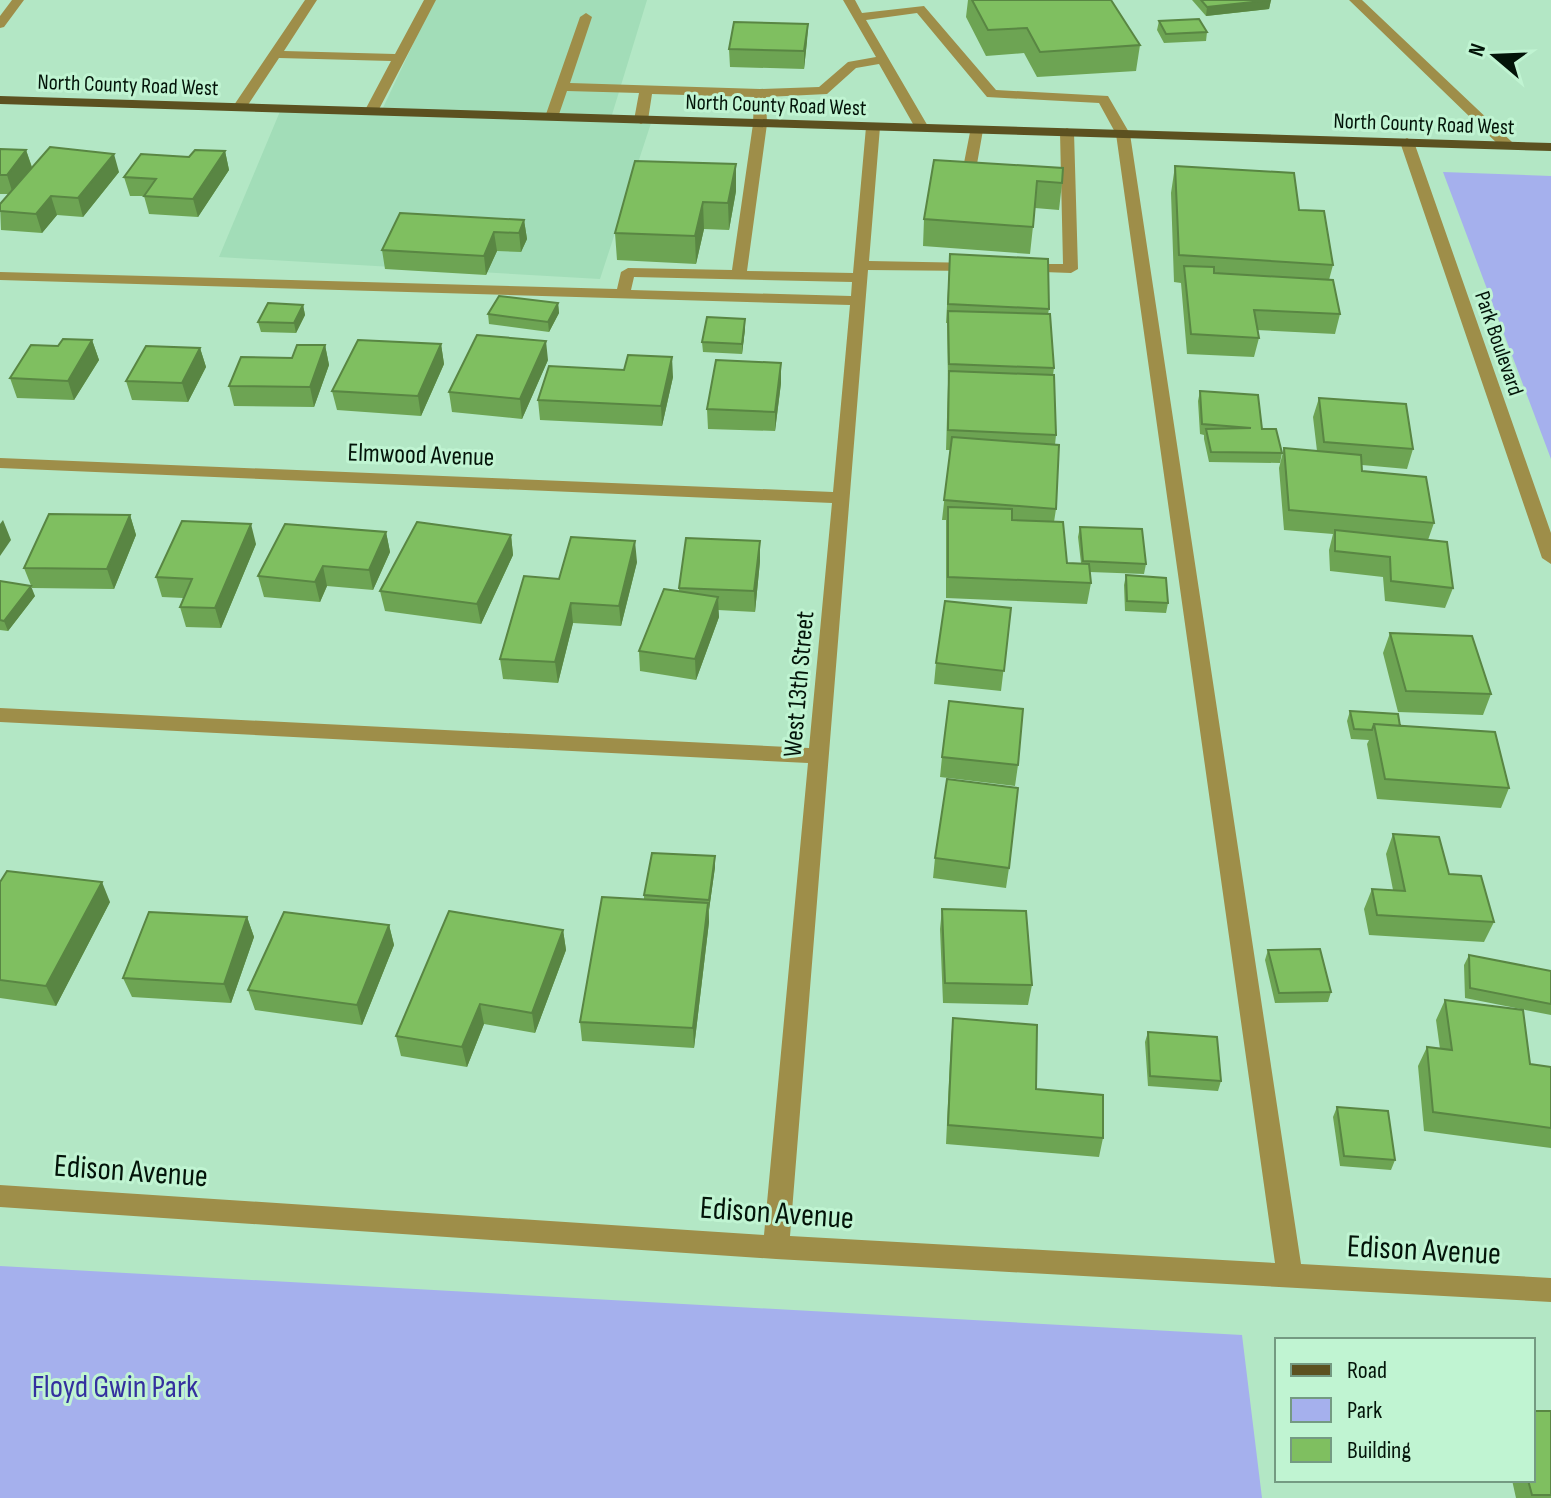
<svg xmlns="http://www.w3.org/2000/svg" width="1551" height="1498" viewBox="0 0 1551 1498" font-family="'Sofia Sans Condensed',sans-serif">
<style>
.built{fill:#a2ddb8}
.green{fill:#a5b0ed}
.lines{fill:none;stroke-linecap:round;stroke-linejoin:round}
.minor{fill:#9e8e49;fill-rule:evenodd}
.major{fill:#5c5120;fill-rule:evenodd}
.wall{fill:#6da453}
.shaded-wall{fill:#598643}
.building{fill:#7fbf60;stroke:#598643;stroke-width:2}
.labels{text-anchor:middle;stroke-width:6;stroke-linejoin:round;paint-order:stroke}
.far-street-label{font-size:22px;fill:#031409;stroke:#c0f4d2}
.street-label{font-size:26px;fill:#031409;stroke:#c0f4d2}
.near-street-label{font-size:32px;fill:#031409;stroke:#c0f4d2}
.near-park-label{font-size:32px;fill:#34309f;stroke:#c0f4d2}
</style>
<rect width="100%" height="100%" fill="#b3e7c5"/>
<path class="built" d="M434,0H647L611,118L652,120L600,279L219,257L281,109L381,112Z"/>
<path class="green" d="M1443,172L1551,176V459Z
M0,1266L1242,1335L1262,1498H0Z"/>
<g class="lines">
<path class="minor" d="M12,0H24L4,27L0,28V16Z
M305,0H317L284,51L395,54L424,0H436L376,115L364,112L391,61L279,58L244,111L232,108Z
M843,0H855L862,13L924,6L996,90L1108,96L1130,134L1301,1264L1551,1278V1302L776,1259L0,1207V1185L764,1235L808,763L0,722V708L809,748L832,503L0,468V458L833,492L850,305L0,280V272L617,289L621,272L628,268L732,270L753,124L754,97L652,94L648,120L641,124L634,120L639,93L567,91L557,120H547L545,117L580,17L586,13L592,17L570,83L760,89L819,87L848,62L876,57ZM917,13L987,97L1099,103L1116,134L1275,1263L790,1236L868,270L976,271L983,267L976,263L869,261L880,127L873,123L866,127L853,273L747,271L767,124L766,97L827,94L856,68L879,64L917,131H927L929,128L866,20ZM634,277L852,282L851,296L631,290Z
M1349,0H1362L1512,142V148H1502Z
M971,127L983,130L977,164L997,166V172H970L963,168Z
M1067,128L1074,132L1078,269L1071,273L1015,271L1013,268L1020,264H1063L1060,132Z
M1407,138L1414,142L1551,533V564L1542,558L1400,142Z"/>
<path class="major" d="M0,96L1551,143V151L0,104Z"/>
</g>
<path class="wall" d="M968,0H1111L1140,45L1136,71L1037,77L1024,53L986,56L966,17Z
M1192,0H1271L1269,9L1206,16Z
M1159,21L1207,32L1206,41L1164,43L1157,30Z
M808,24L807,41L804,69L730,67L729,49Z
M0,149L26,150L32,167L119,172L83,217L57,215L42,233L1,230L0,204L9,194H0Z
M225,151L229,170L198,217L149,214L144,196H130L124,177L189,157Z
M934,160L1062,183L1059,210L1035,208L1030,254L923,246L924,219Z
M736,164V191L729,230L704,229L696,264L617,260L615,233Z
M1175,166L1299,210L1333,265L1329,280L1340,314L1335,334L1257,330L1259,338L1254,357L1187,354L1181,283L1174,282L1171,193Z
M524,220L527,239L521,252L497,251L486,275L385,269L382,250Z
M950,254L1049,309L1048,314L1054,368L1053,375L1056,435L1055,445L1056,509L1054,522L1067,563H1081L1078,537L1080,527L1146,564L1144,574L1090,572L1091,583L1087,604L946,598V520H942L950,450H946L948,384L947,323H946Z
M558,303L559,313L549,332L489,324L488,314Z
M303,305L305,315L296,333L261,332L258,322Z
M745,319V329L742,354L703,352L702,342Z
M92,340L99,360L74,400L17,398L10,378L58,346Z
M441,344L444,364L421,416L337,410L332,391Z
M325,345L329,365L314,407L234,406L229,386L292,358Z
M200,348L206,367L188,402L132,400L126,381Z
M548,360L522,419L452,412L449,392Z
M673,377L662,426L540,420L538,400Z
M781,383L775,431L708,429L707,409Z
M1200,391L1262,429L1282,453L1280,463L1209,462L1204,439V435L1200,434L1198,401Z
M1319,398L1413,449L1407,469L1362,465V471L1434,523L1428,540L1453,588L1445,608L1385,601L1383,577L1330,571L1329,550L1333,534L1284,530L1279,468L1284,448L1317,451L1313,417Z
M130,515L136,535L114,589L32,588L24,568Z
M386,532L390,552L373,590L327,586L320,602L264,597L258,576Z
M511,535L513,555L481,624L385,611L380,591Z
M256,544L221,628L186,627L180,607L183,598L162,597L156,577Z
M760,561L755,612L718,610L719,617L696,680L640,671L639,651L679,591V588Z
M637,562L621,626L573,623L558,683L503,679L500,659L559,579Z
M1126,575L1168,603L1166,613L1125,611L1124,585Z
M0,581L35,596L8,631L0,630Z
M1011,608L1001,691L934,684L936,663Z
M1390,633L1491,694L1483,715L1398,712L1383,653Z
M1350,711L1400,726L1509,788L1501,808L1377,799L1367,744L1369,740L1351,739L1347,721Z
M942,757L1018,765L1015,786L940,777Z
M1393,834L1449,874L1494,922L1484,942L1369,935L1364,909L1372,889L1393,890L1386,854Z
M715,856V867L709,910V922L694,1048L582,1041L580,1022L644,899V895Z
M935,858L1009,868L1006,888L933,878Z
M0,882L110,902L56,1006L0,998Z
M942,909L1032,985L1028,1005L943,1003L940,929Z
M247,917L254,937L231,1003L132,997L123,978Z
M389,925L394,945L362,1025L255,1010L248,990Z
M563,930L566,950L535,1033L484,1024L467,1067L401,1056L396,1036Z
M1268,950L1331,992L1328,1002L1275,1003L1265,960Z
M1469,955L1551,1004V1015L1465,998L1464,965Z
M1445,1000L1530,1064L1551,1067V1148L1424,1131L1418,1066L1427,1047L1440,1049L1436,1020Z
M953,1018L1036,1089L1103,1138L1099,1157L946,1144L951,1038Z
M1148,1032L1221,1081L1218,1091L1148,1086L1145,1042Z
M1337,1107L1395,1160L1391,1170L1340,1166L1333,1117Z
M1551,1411V1498H1516L1512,1480H1533Z"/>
<path class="shaded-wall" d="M1271,0L1269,9L1206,16L1207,7Z
M808,24L807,41L804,69V51Z
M26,150L32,168L13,194L7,175Z
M225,151L229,170L198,217L193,199Z
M114,154L119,172L83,217L78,198Z
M736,164V191L729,230L728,203Z
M51,196L57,215L42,233L36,214Z
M703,202L704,229L696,264L695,236Z
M524,220L527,239L521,252L519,233Z
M494,232L497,251L486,275L484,256Z
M558,303L559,313L549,332L548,322Z
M303,305L305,315L296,333L294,323Z
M745,319V329L742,354V344Z
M92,340L99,360L74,400L68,381Z
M546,341L548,360L522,419L520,399Z
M441,344L444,364L421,416L418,396Z
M325,345L329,365L314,407L310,387Z
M200,348L206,367L188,402L182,383Z
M672,357L673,377L662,426L661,406Z
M781,363V383L775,431V412Z
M130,515L136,535L114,589L107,569Z
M3,520L11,540L0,556V524Z
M251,524L256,544L221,628L215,608Z
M386,532L390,552L373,590L369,570Z
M511,535L513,555L481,624L477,604Z
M635,541L637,562L621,626L619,606Z
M760,541V561L755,612L754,591Z
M323,566L327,586L320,602L315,582Z
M31,586L35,596L8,631L4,621Z
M718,597L719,617L696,680L695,659Z
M571,603L573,623L558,683L555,662Z
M715,856V867L709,910V900Z
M102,882L110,902L56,1006L46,986Z
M708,903L709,922L694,1048L693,1028Z
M247,917L254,937L231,1003L224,984Z
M389,925L394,945L362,1025L357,1005Z
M563,930L566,950L535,1033L532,1013Z
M480,1004L484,1024L467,1067L462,1047Z"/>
<path class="building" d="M972,0H1111L1140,45L1040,52L1027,28L988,30Z
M1201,0H1271L1207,7Z
M1199,19L1207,32L1166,34L1159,21Z
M734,22L808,24L804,51L729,49Z
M50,147L114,154L78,198L51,196L36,214L0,211V204Z
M0,149L26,150L7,175H0Z
M195,150L225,151L193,199L144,196L156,179L124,177L141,154L189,157Z
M934,160L1063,168L1062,183L1037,181L1033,227L924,219Z
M635,161L736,164L728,203L703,202L695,236L615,233Z
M1175,166L1294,173L1299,210L1324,211L1333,265L1179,255Z
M400,213L524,220L519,233L494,232L484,256L382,250Z
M950,254L1048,259L1049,309L948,304Z
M1184,266L1214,267V273L1333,280L1340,314L1254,310L1259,338L1191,334Z
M499,296L558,303L548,322L488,314Z
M268,303L303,305L294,323L258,322Z
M948,311L1050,314L1054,368L949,364Z
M707,317L745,319L742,344L702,342Z
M477,335L546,341L520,399L449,392Z
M63,339L92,340L68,381L10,378L31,345L58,346Z
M358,340L441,344L418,396L332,391Z
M297,345H325L310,387L229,386L241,357L292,358Z
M146,346L200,348L182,383L126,381Z
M628,355L672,357L661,406L538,400L549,366L624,370Z
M716,360L781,363L775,412L707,409Z
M949,371L1054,375L1056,435L948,430Z
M1200,391L1258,395L1262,429H1276L1282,453L1211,452L1206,429L1251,428L1202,424Z
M1319,398L1406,404L1413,449L1324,442Z
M952,437L1059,445L1056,509L944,500Z
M1284,448L1361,455L1362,471L1426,477L1434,523L1289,510Z
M948,507L1012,509V520L1063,522L1067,563L1089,564L1091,583L948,577Z
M49,514L130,515L107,569L24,568Z
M182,521L251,524L215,608L180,607L192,579L156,577Z
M417,522L511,535L477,604L380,591Z
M285,524L386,532L369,570L323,566L315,582L258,576Z
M1080,527L1142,529L1146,564L1083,561Z
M1335,530L1447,542L1453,588L1391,581L1390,557L1335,551Z
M571,537L635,541L619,606L571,603L555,662L500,659L524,576L559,579Z
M686,538L760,541L754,591L679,588Z
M1126,575L1166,578L1168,603L1127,601Z
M0,581L31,586L4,621L0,620Z
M664,589L718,597L695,659L639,651Z
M945,601L1011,608L1004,671L936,663Z
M1390,633L1472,636L1491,694L1406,691Z
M949,701L1023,709L1018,765L942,757Z
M1350,711L1398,714L1400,726L1374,724L1372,730L1354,729Z
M1374,724L1495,732L1509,788L1385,779Z
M947,779L1018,788L1009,868L935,858Z
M1393,834L1439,837L1449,874L1481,876L1494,922L1377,915L1372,889L1405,891Z
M652,853L715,856L709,900L644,895Z
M7,871L102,882L46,986L0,980V882Z
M602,897L708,903L693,1028L580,1022Z
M942,909L1026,911L1032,985L945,983Z
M449,911L563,930L532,1013L480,1004L462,1047L396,1036Z
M149,912L247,917L224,984L123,978Z
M284,912L389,925L357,1005L248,990Z
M1320,949L1331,992L1279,993L1268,950Z
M1469,955L1551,971V1004L1470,988Z
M1445,1000L1523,1010L1530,1064L1551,1067V1128L1433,1112L1427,1047L1452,1050Z
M953,1018L1037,1025L1036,1089L1103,1095V1138L948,1125Z
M1148,1032L1217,1037L1221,1081L1150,1076Z
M1337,1107L1388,1111L1395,1160L1344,1156Z
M1533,1411H1551V1495H1532L1528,1480H1533Z"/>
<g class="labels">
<g class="far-street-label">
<text transform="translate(128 84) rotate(2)" y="8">North County Road West</text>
<text transform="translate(776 104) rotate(2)" y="8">North County Road West</text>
<text transform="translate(1424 123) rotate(2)" y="8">North County Road West</text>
<text transform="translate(1500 343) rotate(71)" y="8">Park Boulevard</text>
</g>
<g class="street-label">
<text transform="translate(421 454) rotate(2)" y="9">Elmwood Avenue</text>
<text transform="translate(798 684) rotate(-85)" y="9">West 13th Street</text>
</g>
<g class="near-street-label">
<text transform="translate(131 1170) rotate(4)" y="11">Edison Avenue</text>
<text transform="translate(777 1212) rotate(4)" y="11">Edison Avenue</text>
<text transform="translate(1424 1249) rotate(3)" y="11">Edison Avenue</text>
</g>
<g class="near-park-label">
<text x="115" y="1397">Floyd Gwin Park</text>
</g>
</g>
<rect x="1275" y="1338" width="260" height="144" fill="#c0f4d2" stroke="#749a82" stroke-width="2"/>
<rect x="1291" y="1364" width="40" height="12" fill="#5c5120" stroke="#749a82" stroke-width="2"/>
<text x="1347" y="1378" font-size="24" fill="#031409">Road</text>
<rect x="1291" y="1398" width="40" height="24" fill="#a5b0ed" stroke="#749a82" stroke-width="2"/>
<text x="1347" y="1418" font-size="24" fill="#031409">Park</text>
<rect x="1291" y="1438" width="40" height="24" fill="#7fbf60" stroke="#749a82" stroke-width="2"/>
<text x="1347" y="1458" font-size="24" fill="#031409">Building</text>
<g transform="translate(1495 56) rotate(289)" stroke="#c0f4d2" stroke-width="6" paint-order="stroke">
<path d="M0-6L14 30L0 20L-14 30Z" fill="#031409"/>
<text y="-12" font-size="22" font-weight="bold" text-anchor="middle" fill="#031409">N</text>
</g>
</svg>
